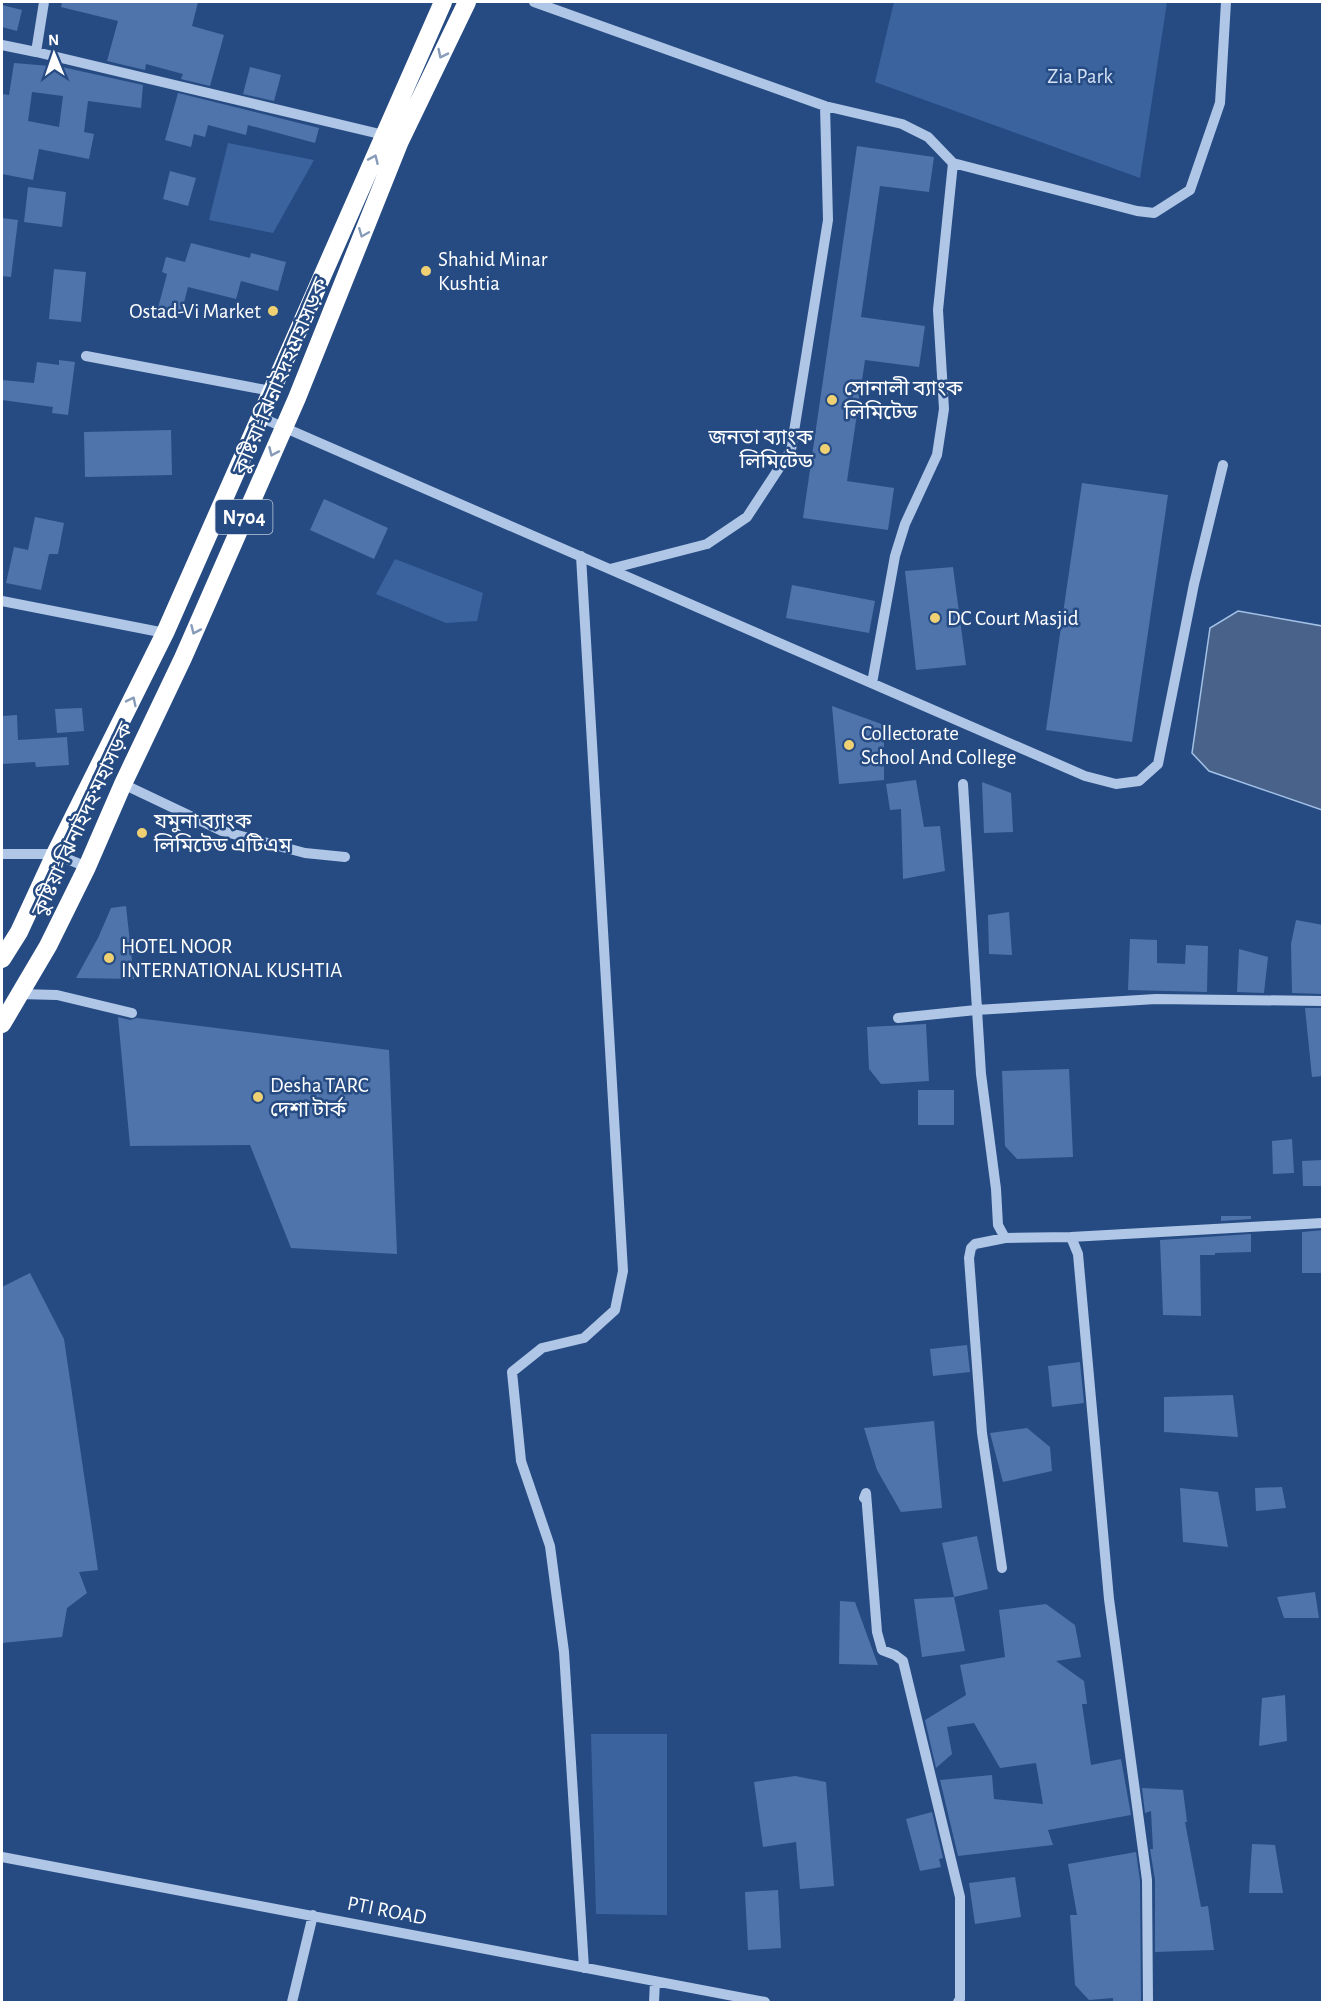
<svg xmlns="http://www.w3.org/2000/svg" width="1324" height="2004" viewBox="0 0 1324 2004" font-family="'Alegreya Sans','Noto Sans Bengali',sans-serif">
<style>
.green{fill:#3b649f}
.water{fill:#48628a;stroke:#a3c0e7;stroke-width:1.5}
.building{fill:#4f74ab;fill-rule:evenodd}
.lines{fill:none;stroke-linecap:round;stroke-linejoin:round}
.minor{stroke:#afc6e7;stroke-width:10}
.highway{stroke:#fff;stroke-width:18}
.oneway{stroke:#889cba}
.poi-dot{fill:#efd174;stroke:#264b82;stroke-width:2}
.labels{text-anchor:middle;stroke-width:5;stroke-linejoin:round;paint-order:stroke}
.shield{fill:#264b82;stroke:#bec9da;stroke-width:1.5}
.shield-label{font-size:20px;font-weight:bold;fill:#fff}
.park-label{font-size:21px;fill:#d2e1f5;stroke:#264b82}
.poi-label{font-size:21px;fill:#fff;stroke:#264b82;text-anchor:start}
.street-label{font-size:21px;fill:#fff;stroke:#264b82}
</style>
<rect width="100%" height="100%" fill="#264b82"/>
<path class="green" d="M894,2H1167L1140,178L875,82Z
M228,143L314,160L273,233L209,220Z
M395,559L483,593L477,621L446,623L376,594Z
M591,1734H667V1915L596,1914Z"/>
<path class="water" d="M1238,611L1322,626V810L1209,771L1192,753L1210,628Z"/>
<path class="building" d="M62,2H198L192,26L224,35L210,86L181,79L183,74L146,64L145,70L107,61L118,21L61,7Z
M2,5L22,10L17,31L2,27Z
M14,63L62,67L143,85L141,108L88,101L84,132L94,134L89,159L39,149L33,180L2,174V94L9,95ZM32,92L63,96L59,127L28,121Z
M250,67L281,75L274,101L243,94Z
M178,93L319,128L315,143L248,125L246,135L208,125L205,137L194,134L191,147L165,140Z
M857,146L934,157L929,192L880,186L861,317L925,326L919,367L865,360L847,481L894,488L888,530L803,518Z
M170,171L196,178L188,206L163,199Z
M28,187L66,192L62,227L24,222Z
M2,218L18,220L11,277L2,276Z
M191,243L250,258L251,253L286,262L278,291L241,281L236,299L188,287L181,314L158,308L167,274L162,272L166,257L185,262Z
M54,269L86,272L81,322L49,319Z
M59,360L75,362L68,415L52,413L53,407L2,400V380L34,383L37,362L59,365Z
M171,430L172,475L85,477L84,432Z
M1082,483L1168,495L1132,742L1046,730Z
M324,499L388,528L374,559L310,530Z
M35,517L64,523L58,554H49L41,590L6,583L14,547L28,550Z
M953,567L966,665L916,670L905,571Z
M792,585L875,601L869,633L786,618Z
M832,706L884,725V780L839,784Z
M82,708L84,731L57,733L55,709Z
M17,715L18,740L67,737L69,765L36,767L35,762L2,764V716Z
M916,780L924,827L940,826L945,871L903,879L901,809L890,810L886,784Z
M982,782L1011,793L1013,832L984,833Z
M126,906L134,979L76,978L98,938L111,908Z
M1009,912L1012,955L989,954L988,915Z
M1296,920L1323,925V994L1292,993L1291,944Z
M1130,939L1157,940V963L1185,964L1186,945L1208,946L1207,992L1128,990Z
M1239,949L1268,957L1264,993L1237,992Z
M1305,1008H1323V1076L1312,1077Z
M118,1017L130,1020L137,1018L389,1050L397,1254L291,1248L250,1145L130,1146Z
M926,1024L929,1081L881,1084L869,1069L867,1027Z
M1069,1069L1073,1157L1017,1159L1005,1146L1002,1071Z
M918,1090H954V1125H918Z
M1292,1139L1294,1173L1273,1174L1272,1141Z
M1323,1160V1186H1303L1302,1161Z
M1221,1216H1251V1219L1221,1221Z
M1323,1230V1273H1302V1232Z
M1251,1234V1252L1215,1253V1255H1200L1201,1316L1163,1315L1160,1240Z
M30,1273L64,1339L98,1570L79,1572L87,1593L67,1608L62,1637L2,1643V1287Z
M967,1345L970,1372L933,1376L930,1349Z
M1080,1362L1084,1403L1052,1407L1048,1366Z
M1233,1395L1238,1437L1164,1432V1397Z
M934,1421L942,1508L901,1512L877,1470L864,1428Z
M1027,1428L1050,1447L1052,1471L1003,1482L990,1433Z
M1282,1487L1286,1508L1256,1511L1255,1488Z
M1180,1488L1218,1492L1228,1547L1183,1542Z
M977,1536L988,1589L954,1597L942,1543Z
M1315,1592L1319,1618H1284L1277,1597Z
M954,1597L965,1651L922,1657L914,1599Z
M840,1601L855,1602L878,1665L839,1664Z
M1046,1604L1075,1625L1081,1657L1056,1661L1084,1681L1087,1704H1082L1091,1765L1121,1759L1131,1815L1048,1830L1053,1845L958,1856L940,1780L992,1775L994,1799L1043,1804L1036,1763L1000,1768L974,1723L947,1727L952,1754L936,1768L925,1720L966,1695L960,1665L1005,1657L999,1610Z
M1285,1695L1287,1741L1259,1746L1262,1698Z
M795,1776L826,1782L834,1886L800,1889L796,1842L763,1847L754,1782Z
M1142,1788L1183,1790L1187,1822H1185L1201,1907L1208,1906L1214,1950L1155,1952V1880L1150,1849H1153L1151,1811L1145,1813Z
M932,1812L943,1858L939,1859L941,1867L920,1871L906,1819Z
M1252,1844L1275,1845L1283,1893H1249Z
M1136,1852L1140,1881L1141,2002H1113V1998L1089,2000L1075,1985L1070,1915H1077L1068,1864Z
M1015,1877L1021,1917L975,1924L969,1883Z
M778,1890L781,1948L748,1950L745,1892Z"/>
<g class="lines">
<path class="minor" d="M534,2L825,106L902,124L928,137L953,163L1137,211L1154,213L1190,190L1220,103L1226,2
M2,45L36,52L384,135
M36,52L44,2
M86,356L271,391
M260,417L1085,776L1116,784L1139,781L1158,764L1194,584L1223,465
M581,556L623,1271L615,1310L584,1338L542,1348L512,1372L521,1461L550,1546L564,1652L584,1968
M610,569L707,544L747,517L791,450L828,220L825,106
M2,601L165,633
M872,683L895,556L905,524L937,455L944,409L938,310L953,163
M123,784L222,831L305,853L345,857
M963,784L981,1074L996,1189L998,1225L1005,1238L1071,1237L1078,1254L1109,1599L1147,1880L1148,2002
M2,854H55L87,867
M19,994L57,995L132,1013
M898,1018L976,1010L1156,999L1322,1001
M1071,1237L1322,1223
M864,1498L866,1493L877,1632L882,1650L895,1655L903,1661L960,1897V1999L958,2002
M1002,1568L982,1433L969,1258L971,1248L975,1244L1005,1238
M2,1857L765,2002
M292,2002L313,1915
M654,2002L655,1981"/>
<path class="highway" d="M2,959L19,932L55,854L165,633L443,2
M2,1024L48,946L87,867L123,784L183,658L297,398L400,141L467,2"/>
</g>
<defs><path id="oneway-chevron" d="M-2-3.5L2.5 0L-2 3.5" fill="none" stroke-width="1.6" stroke-linecap="round" stroke-linejoin="round" transform="scale(1.5)"/></defs>
<g class="oneway">
<use href="#oneway-chevron" transform="translate(442 54) rotate(116)"/>
<use href="#oneway-chevron" transform="translate(374 159) rotate(-66)"/>
<use href="#oneway-chevron" transform="translate(363 233) rotate(112)"/>
<use href="#oneway-chevron" transform="translate(273 452) rotate(114)"/>
<use href="#oneway-chevron" transform="translate(195 630) rotate(114)"/>
<use href="#oneway-chevron" transform="translate(132 701) rotate(-64)"/>
</g>
<g class="poi-dot">
<circle cx="426" cy="271" r="6"/>
<circle cx="273" cy="311" r="6"/>
<circle cx="832" cy="400" r="6"/>
<circle cx="825" cy="449" r="6"/>
<circle cx="935" cy="618" r="6"/>
<circle cx="849" cy="745" r="6"/>
<circle cx="142" cy="833" r="6"/>
<circle cx="109" cy="958" r="6"/>
<circle cx="258" cy="1097" r="6"/>
</g>
<g class="labels">
<rect class="shield" x="215.5" y="500" width="57" height="34" rx="4.5"/>
<g class="shield-label">
<text x="244" y="524">N704</text>
</g>
<g class="park-label">
<text x="1080" y="83">Zia Park</text>
</g>
<g class="poi-label">
<text x="438" y="266">Shahid Minar<tspan x="438" dy="24">Kushtia</tspan></text>
<text x="261" y="318" text-anchor="end">Ostad-Vi Market</text>
<text x="844" y="395">সোনালী ব্যাংক<tspan x="844" dy="24">লিমিটেড</tspan></text>
<text x="813" y="444" text-anchor="end">জনতা ব্যাংক<tspan x="813" dy="24">লিমিটেড</tspan></text>
<text x="947" y="625">DC Court Masjid</text>
<text x="861" y="740">Collectorate<tspan x="861" dy="24">School And College</tspan></text>
<text x="154" y="828">যমুনা ব্যাংক<tspan x="154" dy="24">লিমিটেড এটিএম</tspan></text>
<text x="121" y="953">HOTEL NOOR<tspan x="121" dy="24">INTERNATIONAL KUSHTIA</tspan></text>
<text x="270" y="1092">Desha TARC<tspan x="270" dy="24">দেশা টার্ক</tspan></text>
</g>
<g class="street-label">
<text transform="translate(280 376) rotate(-67)" y="7">কুষ্টিয়া-ঝিনাইদহ মহাসড়ক</text>
<text transform="translate(82 819) rotate(-65)" y="7">কুষ্টিয়া-ঝিনাইদহ মহাসড়ক</text>
<text transform="translate(387 1910) rotate(11)" y="7">PTI ROAD</text>
</g>
</g>
<rect width="1324" height="2004" fill="none" stroke="#ffffff" stroke-width="6"/>
<g transform="translate(54 54) rotate(358)" stroke="#264b82" stroke-width="4.5" paint-order="stroke">
<path d="M0-4.5L10 22L0 15L-10 22Z" fill="#ffffff"/>
<text y="-9" font-size="16" font-weight="bold" text-anchor="middle" fill="#ffffff">N</text>
</g>
</svg>
